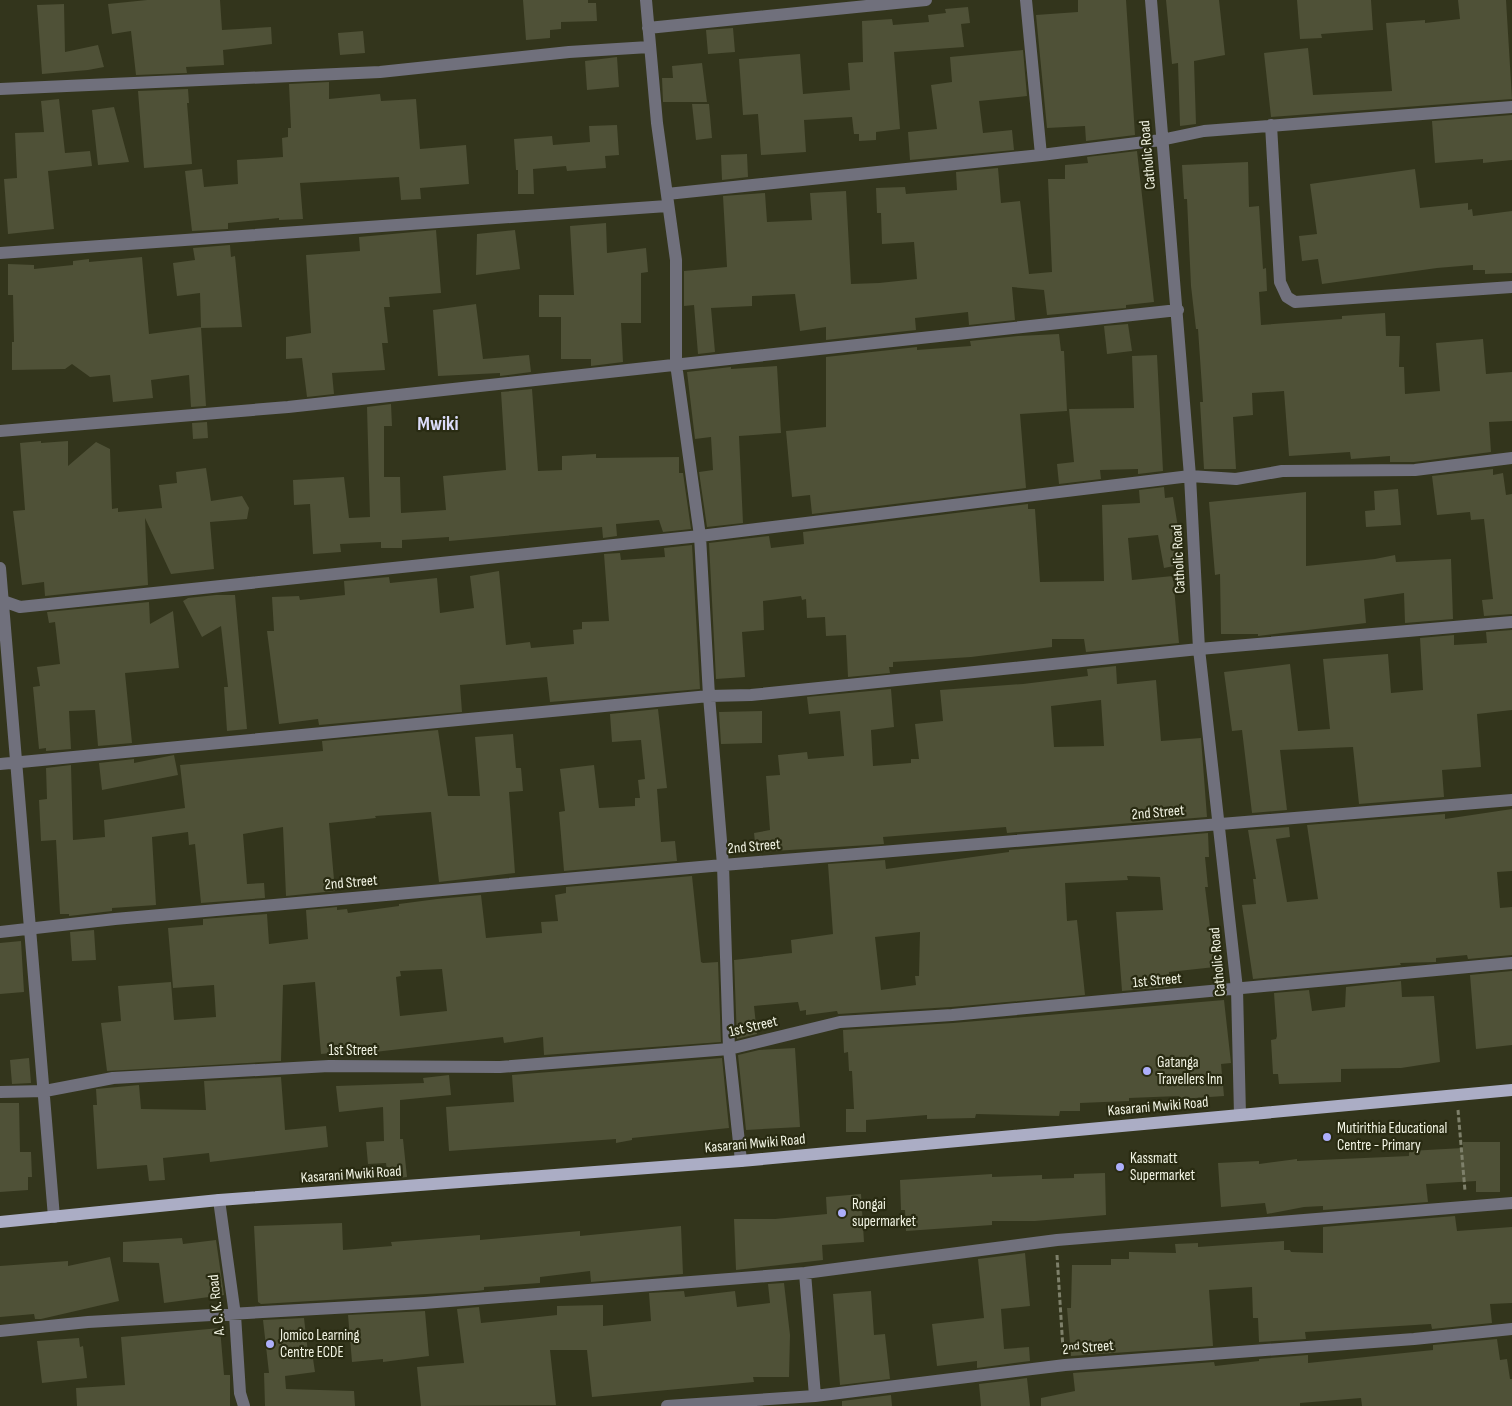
<svg xmlns="http://www.w3.org/2000/svg" width="1512" height="1406" viewBox="0 0 1512 1406" font-family="'Sofia Sans Condensed',sans-serif">
<style>
.building{fill:#4f5137;fill-rule:evenodd}
.lines{fill:none;stroke-linecap:round;stroke-linejoin:round}
.path{stroke:#7e806a;stroke-width:3;stroke-dasharray:5 2.5;stroke-linecap:butt}
.minor{stroke:#70707c;stroke-width:12}
.major{stroke:#abadc5;stroke-width:12}
.poi-dot{fill:#adaffb;stroke:#292b12;stroke-width:2}
.labels{text-anchor:middle;stroke-width:4.5;stroke-linejoin:round;paint-order:stroke}
.street-label{font-size:15px;fill:#f2f4e4;stroke:#292b12}
.poi-label{font-size:15px;fill:#f2f4e4;stroke:#292b12;text-anchor:start}
.district-label{font-size:20px;font-weight:bold;fill:#dcddfb;stroke:#292b12}
</style>
<rect width="100%" height="100%" fill="#33351c"/>
<path class="building" d="M147,0H220L222,30L271,27L272,44L223,50L224,65L186,67L187,73L136,75L131,31L112,34L108,4Z
M523,0H588V3H596L597,21L561,22V29L550,30V38L526,40Z
M1078,0H1126L1135,135L1086,141L1085,126L1047,128L1036,15L1078,12Z
M1166,0H1219L1225,55L1194,61L1196,124L1180,126L1178,63L1172,64Z
M1297,0H1371L1373,30L1321,34L1322,38L1300,39Z
M1458,0H1506L1512,99L1271,117L1264,53L1308,48L1313,95L1392,91L1386,23L1425,20V23L1460,19Z
M64,4L65,52L98,45L104,67L88,70L42,74L37,5Z
M968,7L970,23L961,24L964,47L894,52L900,129L876,132V140L859,141V134H854L852,117L804,120L806,152L761,155L758,114L743,115L739,59L800,54L803,94L850,90L848,63L863,62L862,21L892,19L893,25L929,22L928,15L946,13L945,9Z
M733,28L735,52L708,54L706,30Z
M363,31L365,53L340,55L338,33Z
M1023,50L1027,96L979,101L983,133L1012,130L1014,150L910,160L908,132L937,129L931,85L952,82L950,57Z
M617,57L619,87L587,90L585,61Z
M702,63L707,102H663L662,78H673L672,66Z
M329,82V99L380,94L381,101L416,99L420,149L466,145L469,184L420,188L421,199L401,200L399,177L300,183L303,219L279,220V218L228,223V229L192,231L185,171L202,169L204,187L238,184L237,160L283,157L282,138L288,137V128H291L289,84Z
M188,89L189,103H187L192,164L144,168L138,91Z
M59,99L65,153L90,151L92,166L48,171L54,229L8,234L4,179L17,178L15,133L44,132L41,101Z
M692,104H709L712,138L696,140Z
M114,107L129,162L98,165L92,110Z
M1512,115V160L1483,163V159L1435,163L1432,121Z
M617,125L619,155L605,156L606,168L567,171L566,166L533,169L534,194H518V170H516L514,139L552,136L553,145L590,142L589,126Z
M1137,151L1154,302L1126,305V308L1047,315L1044,290L1012,287L1015,320L969,325L968,312L915,318L916,330L826,340V327L800,331L795,294L752,296V306L711,308L715,352L698,354L694,305L684,306V271L727,267L723,196L765,193L767,222L812,220L810,193L846,191L851,284L879,283L917,279L914,242L882,244L881,213H877L876,188L905,187L906,194L957,190L956,172L998,168L1001,203L1020,201L1029,274L1052,272L1048,179H1065V165L1088,163L1087,157Z
M747,154L748,177L722,180L721,155Z
M1248,162L1249,207L1259,206L1263,269L1266,268L1267,291L1259,292L1261,325L1342,319V316L1385,313L1386,336H1400L1399,367H1404L1405,394L1440,391L1436,343L1483,339L1486,374L1512,372V421L1489,422L1491,452L1414,462H1390V456L1351,459L1350,452L1289,456L1284,391L1252,393L1253,415L1233,417L1236,469H1204L1200,402H1203L1198,329H1196L1191,286L1187,199H1184L1182,165Z
M1415,169L1420,208L1468,203V210L1472,209L1473,216L1512,211V273L1485,274V270H1473V265L1437,268L1322,284L1318,259L1302,261L1299,236L1317,234L1310,184Z
M606,223L607,253L646,248L648,272L641,273V323H621L623,362L591,366V359H561V317H539V295H574L570,226Z
M436,230L441,293L389,297L390,307H384L388,343H382L385,370L332,373L334,394L307,397L302,358L286,359V337L311,333L306,255L360,251L359,237Z
M515,230L520,269L476,275L477,234Z
M230,245L231,257L235,256L242,327L201,328L200,293L177,296L173,263L195,260L193,248Z
M142,257L149,334L201,327L206,406L191,407L189,375L151,380L153,398L113,402L110,375L90,377L72,364L65,369L12,370V342H14L13,295H8V264L34,265V269L73,265V261L89,259V262Z
M476,304L483,359L529,355L531,372L500,376V373L438,376L433,310Z
M1128,324L1132,351L1107,354L1104,326Z
M1059,334L1061,351H1064L1067,411L1020,414L1026,488L812,514L810,495L792,497L786,431L826,427V357L917,347V350L971,346L970,341L1018,336Z
M1157,355L1163,471L1138,474V469L1100,470L1101,479L1059,484L1057,464L1074,462L1069,409L1134,408L1132,356Z
M777,366L781,433L739,436L743,523L707,527L699,472L713,470L711,437L695,439L687,372L731,367V369Z
M532,389L538,471L562,470V456L596,454V458L679,457V473H683L691,529L663,532L659,520L616,524L617,536L603,538L602,527L449,541V537L402,540V548H381V542L340,544L341,552L313,554L310,504L294,505L293,480L344,477L349,518L370,517L367,407L391,404L392,426H384V477H400L401,513L446,510L443,476L506,470L501,392Z
M207,422L208,438L193,439L192,423Z
M41,441V443L68,441V466L96,442L110,449L112,509L118,508V512L162,508L159,485L177,483L176,472L206,468L211,501L242,496L249,508L247,519L210,522L214,569L171,574L145,518L148,585L45,596L44,582L22,585L13,511L25,510L20,443Z
M1493,469V475L1503,473L1506,495L1512,494V614L1484,616L1482,600L1493,599L1484,519L1471,520L1470,512L1437,515L1432,476Z
M1164,487L1165,498L1173,497L1184,564L1164,568L1158,535L1128,538L1132,580L1173,576L1179,643L1086,652L1084,639H1052V647L971,657L893,662V667H889L890,673L848,677L846,635L826,636L825,617L807,618L806,599L802,600L801,596L763,601L764,630L742,632L745,677L716,679L709,543L769,536L771,548L804,544L803,532L1028,504V509H1035L1040,582L1104,581L1102,505L1140,503L1139,490Z
M1398,489L1401,525L1366,527L1365,511L1375,510L1374,491Z
M1306,492V566L1375,559L1395,555L1396,562L1451,559L1453,619L1405,623L1404,593L1364,599L1366,623L1258,636V634H1221L1220,574L1215,575L1209,502Z
M692,545L700,689L550,702L547,677L460,685L462,712L319,725L318,719L279,724L267,631H274L272,597L299,596L300,600L345,595L344,581L389,577L390,583L437,578L440,613L474,608L470,576L499,571L506,645L530,642L531,648L574,644L573,630L582,629V622L609,621L604,554L620,553L621,560L665,557L664,548Z
M216,595H235L247,729L227,731L224,687H228L221,626L202,637L183,601L188,598Z
M149,602L150,624L173,611L179,668L125,673L132,743L98,746L95,710L69,711L71,749L46,751V748L39,749L33,687L40,686L37,667L60,664L55,622L49,623L47,612Z
M1512,630V710L1477,714L1481,767L1442,770L1444,797L1359,804L1353,747L1280,750L1287,810L1252,813L1242,730L1232,731L1224,672L1290,664L1298,731L1330,729L1323,659L1388,654L1391,693L1423,690L1420,638L1454,635V645L1487,643L1486,632Z
M1116,666L1117,684L1156,680L1161,741L1201,738L1207,817L1007,833L1006,827L883,837L884,844L756,852L754,833L770,830L766,776L780,775L778,755L807,752L808,759L844,756L840,711L809,714L807,697L891,689L894,727L871,730L873,766L911,763V759H919L915,724L943,721L940,690L1023,684L1088,676L1087,669ZM1101,700L1104,746L1054,747L1051,706Z
M658,709L667,788L657,789L661,842L675,841L677,861L564,871L559,812L565,811L560,769L594,765L599,808L635,806V798H640L638,780L645,779L641,740L612,742L610,714Z
M762,711V743L721,744L719,712Z
M438,730L448,796H480L475,737L513,734L516,768H521L523,791L509,792L515,873L439,882L431,812L375,816L376,818L329,823L335,891L286,896L283,827L243,834L247,884L264,883L265,898L201,903L195,844L189,845L188,832L152,837L156,905L112,908V911L69,916V914H60L56,840L41,841L39,800L47,799L46,768L71,765L73,840L105,837L104,820L185,808L180,765L323,751L322,741Z
M174,755L178,775L102,790L99,763L134,759V763Z
M1512,809V871L1497,872L1500,908L1512,907V955L1468,959L1467,955L1436,958V962L1400,963L1401,965L1253,979L1242,905L1256,904L1253,879H1256L1248,830L1289,827L1290,837L1276,839L1287,902L1318,899L1307,825L1445,814V819Z
M1208,833L1209,857H1205L1208,887H1205L1215,967L1169,972V987L1122,991L1116,912L1163,910L1160,877L1127,876L1128,880L1065,883L1067,921L1077,920L1085,995L951,1007L838,1014L837,1011L806,1015V1010L800,1011L798,1002L754,1006L757,1034L737,1039L734,960L792,953L791,940L833,934L828,864L885,860L886,869L1009,852V850ZM920,932L919,976H915L916,985L881,990L875,937Z
M692,876L701,962L703,963L718,962L721,1042L544,1055L543,1037L504,1043L503,1037L332,1057V1053L321,1054L315,982L283,985L281,1061L107,1071L101,1023L121,1021L118,986L171,982L174,1020L216,1017L214,985L173,988L168,928L203,925V919L267,914L269,944L308,939L306,910L337,907V910L347,909L348,913L399,906V904L437,899L481,895L486,938L542,933L541,922L558,921L555,895L566,893V887ZM442,969L447,1011L400,1016L396,977L401,976L400,971Z
M94,930L96,960L72,961L70,932Z
M21,941L24,992L0,994V943Z
M1512,971V1045L1476,1049L1470,975Z
M1401,981L1402,997L1434,996L1440,1062L1401,1068L1341,1069V1082L1279,1084L1278,1074H1273L1271,1040L1276,1039L1277,1036L1274,993L1309,990L1312,1011L1345,1007L1346,987Z
M1224,1000L1231,1063L1221,1064L1224,1096L1180,1099L1179,1096L1129,1098V1101L1080,1103V1111H1060L1059,1116L976,1114L975,1118L927,1119V1115L866,1120V1132H846V1109H854L852,1071H849L848,1052L844,1053L843,1030L953,1023Z
M795,1048L800,1127L746,1130L738,1055L759,1050Z
M29,1058L31,1083L12,1084L10,1060Z
M722,1058L729,1128L632,1138V1140L616,1143V1139L449,1151L446,1107L514,1102L512,1075Z
M449,1075L451,1095L400,1100V1139H403L407,1177L388,1179L386,1163L368,1164L366,1142L384,1141L383,1107L339,1112L336,1086L424,1083L423,1078Z
M281,1077L285,1130L326,1126L328,1147L210,1162L209,1153L163,1158L165,1180L149,1181L147,1165L97,1169L93,1105H97L96,1089L139,1085L141,1109L206,1110L204,1081Z
M0,1103H19L20,1152H31L32,1177H28V1190L0,1192Z
M1463,1142H1500V1192H1476V1181L1426,1184L1428,1202L1323,1210V1206L1304,1207L1267,1214L1265,1203L1221,1207L1218,1163L1259,1161V1164L1297,1159V1161L1409,1156V1151L1463,1148Z
M1105,1173L1106,1215L1035,1221H992V1225L906,1231L905,1210H901L900,1180L992,1174V1177L1042,1175V1179L1074,1178V1174Z
M861,1194L864,1242L822,1245L823,1260L736,1270L734,1219H775L827,1214L826,1197Z
M1455,1216L1457,1231L1512,1227V1303L1490,1304L1492,1323L1432,1329L1431,1324L1305,1332L1306,1339L1259,1342L1258,1318H1253L1252,1287L1209,1290L1213,1346L1071,1356L1067,1308H1071L1072,1265H1111V1259H1129V1252L1176,1253L1175,1244L1198,1243V1247L1284,1241V1250H1290L1291,1252L1323,1253V1227Z
M342,1223L343,1250L392,1246L391,1242L480,1235V1240L580,1231V1236L681,1226L683,1274L591,1282L590,1271L540,1277V1283L484,1287V1290L477,1291L261,1304L258,1302L254,1226Z
M182,1238L183,1244L216,1240L224,1295L164,1303L159,1263L123,1262V1242Z
M1025,1253L1030,1306L1001,1309L1004,1349L1029,1347L1030,1361L977,1368V1361L937,1366L932,1324L984,1318L978,1259Z
M110,1257L119,1301L41,1319H35L34,1314L0,1317V1266L68,1261V1266Z
M784,1283L790,1335L789,1377H753L754,1382L592,1397L587,1350H550L556,1405L421,1406L417,1367L464,1363L457,1309L479,1307L481,1323L557,1315V1306L603,1305V1326L651,1321L649,1293L684,1291L685,1297L735,1291L737,1307L770,1303L768,1284Z
M871,1291L874,1335L885,1334L890,1379L840,1385L833,1294Z
M425,1311L429,1356L383,1362V1359L352,1362L348,1315Z
M304,1318L308,1353L312,1352L315,1372L285,1376L286,1389L354,1391L355,1406H265L264,1373H269L263,1320Z
M220,1328L224,1375H230V1406H77L76,1388L125,1385L121,1337Z
M79,1338L80,1347L83,1346L87,1378L42,1383L37,1341Z
M1497,1339L1500,1360L1507,1359L1510,1379H1512V1406H1362L1361,1398L1300,1403V1406H1041V1398L1075,1391L1073,1373L1214,1362L1215,1366L1259,1361V1359L1308,1355V1363L1433,1350V1345Z
M1027,1378L1030,1406H981L979,1384Z
M891,1395L892,1406H842V1401Z"/>
<g class="lines">
<path class="path" d="M1458,1110L1465,1191
M1057,1255L1063,1349"/>
<path class="minor" d="M646,0L657,123L676,260V364L700,536L709,696L723,865L729,1049L741,1161
M1026,0L1041,155
M1151,0L1190,476L1199,649L1237,989L1240,1115
M648,28L926,0
M0,89L380,72L569,52L649,47
M1271,125L1280,282L1287,297L1295,302L1512,287
M667,194L1041,155L1161,140L1204,131L1512,107
M0,253L667,206
M0,431L288,407L1178,310
M0,568L54,1217
M0,600L20,607L700,536L1190,476L1236,479L1282,471L1415,470L1512,458
M0,764L709,696L751,695L1199,649L1512,622
M0,932L115,919L723,865L1512,800
M0,1092L45,1091L113,1078L329,1066L500,1067L729,1049L840,1022L952,1015L1512,963
M219,1200L235,1315L240,1393L244,1406
M805,1273L815,1396
M0,1331L88,1322L424,1303L805,1273L1057,1240L1512,1203
M667,1406L815,1396L1065,1365L1414,1339L1512,1329"/>
<path class="major" d="M0,1222L219,1200L741,1161L1512,1090"/>
</g>
<g class="poi-dot">
<circle cx="1147" cy="1071" r="5"/>
<circle cx="1327" cy="1137" r="5"/>
<circle cx="1120" cy="1167" r="5"/>
<circle cx="842" cy="1213" r="5"/>
<circle cx="270" cy="1344" r="5"/>
</g>
<g class="labels">
<g class="street-label">
<text transform="translate(1147 155) rotate(-95)" y="5">Catholic Road</text>
<text transform="translate(1178 559) rotate(-93)" y="5">Catholic Road</text>
<text transform="translate(1158 812) rotate(-5)" y="5">2nd Street</text>
<text transform="translate(754 846) rotate(-5)" y="5">2nd Street</text>
<text transform="translate(351 882) rotate(-5)" y="5">2nd Street</text>
<text transform="translate(1217 962) rotate(-95)" y="5">Catholic Road</text>
<text transform="translate(1157 980) rotate(-5)" y="5">1st Street</text>
<text transform="translate(753 1026) rotate(-13)" y="5">1st Street</text>
<text x="353" y="1055">1st Street</text>
<text transform="translate(1158 1106) rotate(-5)" y="5">Kasarani Mwiki Road</text>
<text transform="translate(755 1143) rotate(-5)" y="5">Kasarani Mwiki Road</text>
<text transform="translate(351 1174) rotate(-4)" y="5">Kasarani Mwiki Road</text>
<text transform="translate(216 1305) rotate(-96)" y="5">A. C. K. Road</text>
<text transform="translate(1088 1347) rotate(-5)" y="5">2ⁿᵈ Street</text>
</g>
<g class="poi-label">
<text x="1157" y="1067">Gatanga<tspan x="1157" dy="17">Travellers Inn</tspan></text>
<text x="1337" y="1133">Mutirithia Educational<tspan x="1337" dy="17">Centre - Primary</tspan></text>
<text x="1130" y="1163">Kassmatt<tspan x="1130" dy="17">Supermarket</tspan></text>
<text x="852" y="1209">Rongai<tspan x="852" dy="17">supermarket</tspan></text>
<text x="280" y="1340">Jomico Learning<tspan x="280" dy="17">Centre ECDE</tspan></text>
</g>
<g class="district-label">
<text x="438" y="430">Mwiki</text>
</g>
</g>
</svg>
